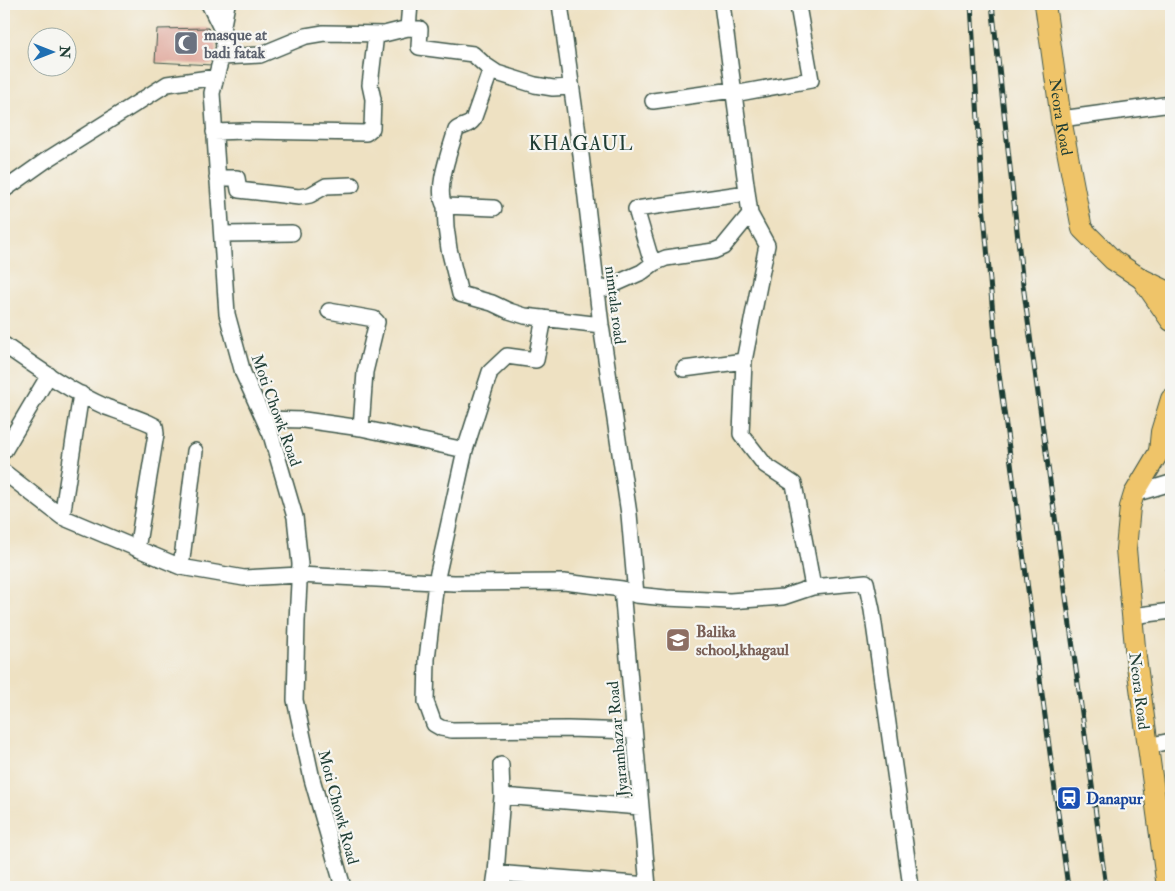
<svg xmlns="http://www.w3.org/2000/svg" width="1175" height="891" viewBox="0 0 1175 891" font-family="'IM FELL Double Pica',serif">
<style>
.building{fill:#e0a89c}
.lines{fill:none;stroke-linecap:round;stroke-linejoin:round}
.minor-casing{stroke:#3e5649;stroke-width:18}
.major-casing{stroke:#3e5649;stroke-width:22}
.minor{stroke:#fff;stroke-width:15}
.major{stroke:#efc469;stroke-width:20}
.rail-casing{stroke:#1f3d34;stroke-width:5}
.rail{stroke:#f6f6f2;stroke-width:3;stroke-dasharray:9;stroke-linecap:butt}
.labels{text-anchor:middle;stroke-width:4.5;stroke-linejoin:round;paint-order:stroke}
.worship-label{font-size:16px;font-weight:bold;fill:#5b616d;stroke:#f6f6f2;text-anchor:start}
.street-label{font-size:16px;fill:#1f3d34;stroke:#f6f6f2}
.education-label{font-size:16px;font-weight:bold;fill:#785e54;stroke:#f6f6f2;text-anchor:start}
.transit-label{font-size:16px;font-weight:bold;fill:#164399;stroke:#f6f6f2;text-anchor:start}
.quarter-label{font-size:19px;letter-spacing:1px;fill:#1f3d34;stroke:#f6f6f2}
</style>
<rect width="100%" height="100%" fill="#f6f6f2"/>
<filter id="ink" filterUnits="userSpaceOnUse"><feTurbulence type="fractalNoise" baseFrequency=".02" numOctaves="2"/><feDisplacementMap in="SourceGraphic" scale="10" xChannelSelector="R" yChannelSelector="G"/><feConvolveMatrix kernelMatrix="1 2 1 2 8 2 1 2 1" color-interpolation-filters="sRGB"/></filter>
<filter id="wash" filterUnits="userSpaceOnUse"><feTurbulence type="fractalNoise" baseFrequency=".0096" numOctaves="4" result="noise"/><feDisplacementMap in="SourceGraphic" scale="20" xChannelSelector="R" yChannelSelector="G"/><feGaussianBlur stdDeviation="1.12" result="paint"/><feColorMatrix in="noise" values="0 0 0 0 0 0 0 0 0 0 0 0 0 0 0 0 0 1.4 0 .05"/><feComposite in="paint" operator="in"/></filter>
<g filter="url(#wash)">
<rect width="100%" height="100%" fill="#eee1c2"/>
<g id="blocks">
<path class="building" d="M208,28L215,36L216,51L212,65L155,62L157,29Z
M1166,569H1171V588H1169Z"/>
</g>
</g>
<g filter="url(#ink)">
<use href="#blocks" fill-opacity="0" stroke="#3e5649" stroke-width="1"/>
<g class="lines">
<defs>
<path id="minor" d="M209,4L222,30L224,47L212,93L227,314L243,373L271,435L295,517L300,564L297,621L295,700L312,779L343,887
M408,28L410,4
M222,30L227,4
M222,57L260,55L306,36L324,33L384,34L408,28L420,29L419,47L473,54L485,65L497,73L535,85L553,88L571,87
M491,69L473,120C468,127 461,125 456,130C451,148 434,190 445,206L494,208
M734,94L811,80L798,6
M653,101L733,90
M1061,119L1171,104
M214,132L245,131L366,133L372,128L373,99L370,85L376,34
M217,178H237L239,190L299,197L310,195L326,186L352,185
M4,190L45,161L167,84L216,77
M445,206L446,227L449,249L460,294L492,303L509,311L525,316L601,325
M222,234L292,233
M654,263L649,253L636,209L747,193
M597,292L642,272L654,263L666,258L714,251L723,247L750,214
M329,311L374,319L377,322L365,372L361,428
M544,318L536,360L507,356L490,372L465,450L436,582L427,659L426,702L434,724L441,728L452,730L568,729L634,731
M4,345C36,367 69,391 106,407C120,412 135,417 149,423L155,426L156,434L137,549
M744,361L741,434L765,465L794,484L813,587L866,582L872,610L911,887
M684,369L744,361L767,245L750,214L722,4
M264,419L304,420L361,428L465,450
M4,451L49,375
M4,472L62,517L181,567L244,578L299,575L454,583L564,582L622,589L636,595L629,514L601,325L581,155L560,4
M1134,494L1171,483
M62,517L81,394
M181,567L195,451
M622,589L648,887
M636,595L666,598L730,601L783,597L813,587
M1132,616L1171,611
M1147,746L1171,741
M501,765L502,796L640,807
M496,873L502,796
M494,887L496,873L648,885"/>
<g id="major">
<path id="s1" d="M1045,4L1061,119L1082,229L1113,260L1142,279L1171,293"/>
<path d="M1142,279L1171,321"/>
<path d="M1159,452L1161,432L1171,399"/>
<path d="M1167,887L1136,658L1126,549L1130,507L1134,494L1159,452L1171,442"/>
</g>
</defs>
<use href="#minor" class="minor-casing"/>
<use href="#major" class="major-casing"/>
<use href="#minor" class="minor"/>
<use href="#major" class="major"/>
<defs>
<path id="rail" d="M971,4L983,203L997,359L1068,887
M992,4L1023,285L1106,887"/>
</defs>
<use href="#rail" class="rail-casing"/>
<use href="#rail" class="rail"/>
</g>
</g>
<defs>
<symbol id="mosque-square" viewBox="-11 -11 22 22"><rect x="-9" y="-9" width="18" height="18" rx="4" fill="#6b7280" stroke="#f6f6f2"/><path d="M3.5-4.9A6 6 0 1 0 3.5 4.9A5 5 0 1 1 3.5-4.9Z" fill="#fff"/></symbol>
<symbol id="school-square" viewBox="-11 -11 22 22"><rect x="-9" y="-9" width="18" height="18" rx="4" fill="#8d6e63" stroke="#f6f6f2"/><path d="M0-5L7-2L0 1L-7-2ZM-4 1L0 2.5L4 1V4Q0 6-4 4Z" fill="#fff"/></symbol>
<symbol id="station-square" viewBox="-11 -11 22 22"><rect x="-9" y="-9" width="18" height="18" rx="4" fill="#1a4fb4" stroke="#f6f6f2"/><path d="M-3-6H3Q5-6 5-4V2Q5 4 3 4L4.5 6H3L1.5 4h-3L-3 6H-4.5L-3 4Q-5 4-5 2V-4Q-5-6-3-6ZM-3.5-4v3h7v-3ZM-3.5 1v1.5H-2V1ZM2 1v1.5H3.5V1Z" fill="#fff"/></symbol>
</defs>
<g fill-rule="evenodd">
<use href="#mosque-square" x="172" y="29" width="28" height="28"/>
<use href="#school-square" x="664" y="626" width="28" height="28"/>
<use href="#station-square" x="1055" y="784" width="28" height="28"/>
</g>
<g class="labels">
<g class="worship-label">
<text x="204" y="40">masque at<tspan x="204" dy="18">badi fatak</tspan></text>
</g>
<g class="street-label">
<text dy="6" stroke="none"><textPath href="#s1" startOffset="114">Neora Road</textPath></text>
<text transform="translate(616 305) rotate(83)" y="6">nimtala road</text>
<text transform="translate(277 410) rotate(70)" y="6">Moti Chowk Road</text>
<text transform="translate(1140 691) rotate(83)" y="6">Neora Road</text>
<text transform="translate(617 739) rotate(-95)" y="6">Jyarambazar Road</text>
<text transform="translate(339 807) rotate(75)" y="6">Moti Chowk Road</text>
</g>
<g class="education-label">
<text x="696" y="637">Balika<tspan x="696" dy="18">school,khagaul</tspan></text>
</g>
<g class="transit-label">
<text x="1086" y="804">Danapur</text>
</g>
<g class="quarter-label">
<text x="581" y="150">KHAGAUL</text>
</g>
</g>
<rect width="1175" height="891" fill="none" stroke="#f6f6f2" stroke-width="20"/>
<g transform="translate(52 52) rotate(90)"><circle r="24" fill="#f6f6f2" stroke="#a0aca6"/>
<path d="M0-4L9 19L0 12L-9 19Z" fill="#1f6fb2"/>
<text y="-8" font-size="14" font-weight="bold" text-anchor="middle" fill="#1f3d34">N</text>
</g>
</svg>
